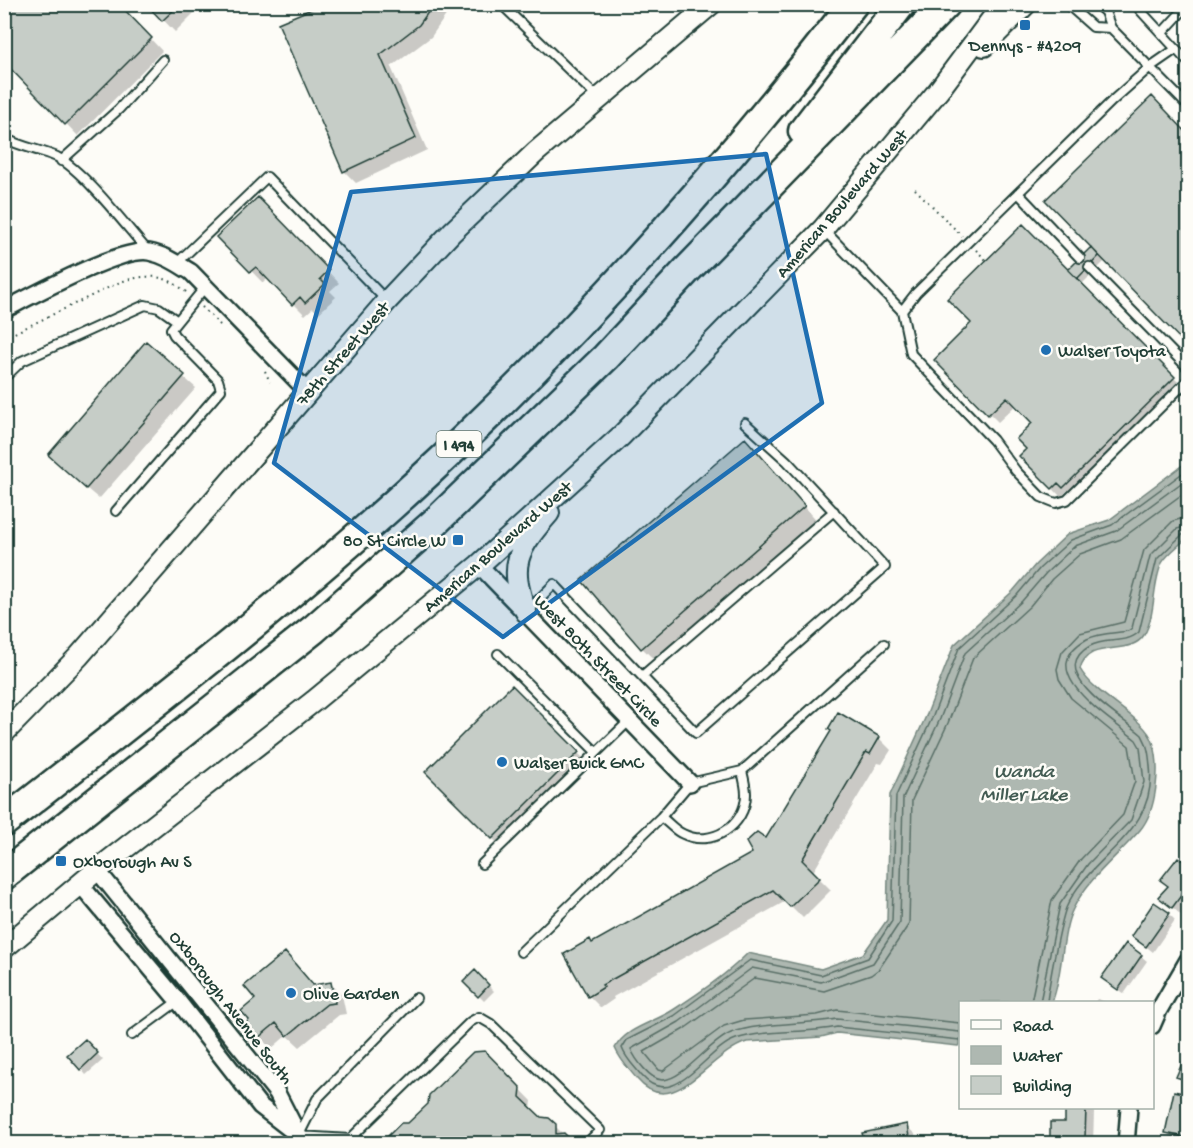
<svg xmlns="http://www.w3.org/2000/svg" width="1193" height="1148" viewBox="0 0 1193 1148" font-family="'Gochi Hand',sans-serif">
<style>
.water{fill:#aeb8b1;stroke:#75877f;stroke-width:1.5}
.shadow{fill:#0003}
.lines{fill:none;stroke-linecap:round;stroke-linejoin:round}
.shore{stroke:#586e66;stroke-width:1.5}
.building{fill:#c6cdc7;stroke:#1f3d34;stroke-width:1.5}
.service-casing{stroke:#1f3d34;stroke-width:12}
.minor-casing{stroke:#1f3d34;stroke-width:20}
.tertiary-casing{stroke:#1f3d34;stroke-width:24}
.motorway-casing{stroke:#1f3d34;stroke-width:33}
.path{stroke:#1f3d34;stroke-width:2;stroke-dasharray:1.5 4.5;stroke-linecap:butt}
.service{stroke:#fdfcf7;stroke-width:8}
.minor{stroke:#fdfcf7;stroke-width:15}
.tertiary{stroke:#fdfcf7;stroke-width:20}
.motorway{stroke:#fdfcf7;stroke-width:28}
.marked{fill:#1f6fb2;fill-opacity:0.2;stroke:#1f6fb2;stroke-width:4.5;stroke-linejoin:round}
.poi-dot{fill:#1f6fb2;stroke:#fdfcf7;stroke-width:2}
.labels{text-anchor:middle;stroke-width:5;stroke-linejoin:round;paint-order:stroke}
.shield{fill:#fdfcf7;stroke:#62766e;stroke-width:1.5}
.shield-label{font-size:16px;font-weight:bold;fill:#1f3d34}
.poi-label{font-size:18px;fill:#1f3d34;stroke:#fdfcf7;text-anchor:start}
.street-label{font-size:18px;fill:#1f3d34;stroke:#fdfcf7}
.water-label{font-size:20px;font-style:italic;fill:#435c53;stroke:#fdfcf7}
</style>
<rect width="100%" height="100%" fill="#fdfcf7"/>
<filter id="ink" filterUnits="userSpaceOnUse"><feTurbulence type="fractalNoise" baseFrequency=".0167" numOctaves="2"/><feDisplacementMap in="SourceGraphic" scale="12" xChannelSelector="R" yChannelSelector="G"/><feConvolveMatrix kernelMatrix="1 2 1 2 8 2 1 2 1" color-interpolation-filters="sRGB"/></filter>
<g filter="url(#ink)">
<path class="water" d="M1188,461V537C1181,544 1167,554 1162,563C1152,583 1156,616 1144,635C1130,658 1088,637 1080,669C1096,697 1145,717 1153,742C1161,766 1157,810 1140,830C1118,856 1088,878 1073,909C1061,932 1063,976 1052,1002H960V1045L958,1046L837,1033L821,1037L747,1042C709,1053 673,1122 637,1079C628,1068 620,1060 615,1048C627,1027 653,1023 673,1010C699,993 726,975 748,953L821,969L863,954L887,920L890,795L927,714L954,645L1013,591L1036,564L1068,534L1109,520Z"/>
<path class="shadow" d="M118,4L162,51L78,136L4,59Z
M148,4H203L175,32Z
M327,4H442L449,11L431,37L391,67L427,150L356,183L344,171Z
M1152,98L1188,135V345L1106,260L1081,285L1183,387L1073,495L1068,490L1061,497L1021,456L1028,449L1034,423L1016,405L998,422L936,360L1068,272L1093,247Z
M258,199L339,283L330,291L336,297L318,314L313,308L305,315L268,278L263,283L218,237Z
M146,344L196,388L99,499L61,467Z
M745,440L821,525L660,665L642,648Z
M512,687L590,765L504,850L427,772Z
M879,738L891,750L882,764L878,763L813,872L831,890L803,918L786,901L613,997L614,999L601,1008L589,996L592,944L754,853Z
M1178,859L1188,867V905L1181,915L1161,897L1169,887L1162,880Z
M1169,914L1175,920L1153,952L1133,936Z
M1141,956L1147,961L1124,994L1109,983Z
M475,972L494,991L484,1001L465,982Z
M330,983L342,995L346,1014L339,1015L300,1047L287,1035L271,1049L248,1024L257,999Z
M1097,999L1106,1002H1095Z
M85,1041L103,1060L86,1075L81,1069Z
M485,1053L532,1101L531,1110L540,1119H548L573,1144L409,1125Z
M1184,1063L1188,1065V1086L1178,1076Z
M1175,1093L1188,1096V1142L1172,1138L1167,1133Z
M1067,1108H1090L1094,1112L1093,1144H1059L1051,1136L1066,1124Z
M906,1126L915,1134L917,1144H866Z"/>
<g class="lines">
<path class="shore" d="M1031,1002L1052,900L1081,859L1123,815L1135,781L1129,746L1071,698L1059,679L1057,669L1062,652L1080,633L1124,622L1144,550L1173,521L1188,517
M1040,1002L1060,904L1088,864L1131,820L1144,782L1140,747L1136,740C1112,719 1029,671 1087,639C1098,633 1116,633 1128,631L1132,628L1150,556L1177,529L1188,526
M1047,1002C1049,984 1060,924 1066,908C1089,855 1158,834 1150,766C1149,755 1148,745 1142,735C1122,717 1043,673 1090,646C1106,637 1125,645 1139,632L1157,559L1182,535L1188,533
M960,1023L837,1010L817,1015L744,1020L724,1026L663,1071L659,1070L644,1052L684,1029L755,978L824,991L871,975L879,969L909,924L912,800L948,723L973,658L1030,606L1052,579L1080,554L1121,539L1188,490
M960,1032L837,1019C808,1024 756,1023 731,1033C710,1041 684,1079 663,1080C651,1081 635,1059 631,1049L679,1022L752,968L821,982L873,963L900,922L903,798L940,719L965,653L1022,601L1046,573L1075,546L1116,531L1188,478
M960,1040L837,1027C804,1034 768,1029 736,1039C705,1049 674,1113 641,1075C634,1066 626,1059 622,1048L627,1040L674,1016L750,960L821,975L868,958L892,921L896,796L933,716L959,648L1017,595L1040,568L1071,540L1112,525L1188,469"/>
</g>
<path class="building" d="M4,4H119L152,38L65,125L4,62Z
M146,4H180L162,21Z
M323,4H434L419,25L380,55L416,138L343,172L278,23Z
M1152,96L1188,134V347L1045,200Z
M258,197L329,270L320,279L325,284L305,303L300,297L292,305L256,267L250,272L216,237Z
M1023,224L1175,377L1063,488L1058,483L1052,489L1019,456L1026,449L1016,439L1032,423L1007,397L988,415L934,360L971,323L947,299Z
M1091,247L1099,256L1077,279L1068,270Z
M146,341L185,375L86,489L48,455Z
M745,438L805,506L641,649L581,580Z
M512,685L579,752L492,839L425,772Z
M838,712L880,737L870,754L866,752L802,860L820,878L790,907L773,890L602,985L604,987L588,997L564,954L590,939L592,943L752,853L746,842L757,832L766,838L831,731L828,729Z
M1178,857L1188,865V886L1172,908L1158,897L1168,886L1160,880Z
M1154,902L1170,913L1146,947L1131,936Z
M1126,943L1142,955L1118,990L1101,978Z
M285,952L313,985L331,982L335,1003L327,1004L287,1036L276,1023L258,1038L246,1023L249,1020L241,1011L255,999L244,986Z
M475,970L489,985L478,997L463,982Z
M85,1039L98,1053L80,1070L67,1055Z
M485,1051L521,1088L520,1097L541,1117L549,1118L556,1124V1134L564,1133L575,1144H380L401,1123H408L428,1104L429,1095L473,1052Z
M1183,1061L1188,1064V1081L1176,1077Z
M1174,1091L1188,1094V1119L1185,1137L1165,1133Z
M1065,1108H1086L1085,1138L1050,1137V1122H1065Z
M907,1124L910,1144H865L862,1133Z"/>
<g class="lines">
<defs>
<path id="service" d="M501,4L599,99
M1067,4L1093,27L1111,28
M1096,4L1105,12L1111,28L1188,106
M1138,4L1140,10L1188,62
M1162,33L1188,5
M4,138C21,147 41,150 57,157C85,172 125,225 147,250
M61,161L119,109L163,60
M1018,193L1080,258
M824,230L902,311L911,354L993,440L1016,471L1041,497L1056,503L1067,500L1188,380
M177,263L267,177L386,300
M1089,267L1188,368
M902,311L916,293L1112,101L1150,67L1176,49
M4,378L22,361L145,305L159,308L176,320
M116,511L221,390L218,380L174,335L171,329L205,287
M527,611L554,584L696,733L885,567L787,461L745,423
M498,654L596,752
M642,676L834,511
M661,817C668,822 675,831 683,834C711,848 746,826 746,794C746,787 744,779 742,771L884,644
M482,864L631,719
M521,952L661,817L690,783L742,771
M132,1035L178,1001
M299,1135L317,1099L416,998
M299,1136L350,1139L470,1022L479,1017L491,1024L600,1130L586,1144"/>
<path id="minor" d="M4,310C33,295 121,247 149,252C165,255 178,264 191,272L308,392
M479,565L690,783
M97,870L277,1093L299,1136
M80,884L178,1001L260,1106L295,1133
M1152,1026L1159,1010L1188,960
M1126,1144L1129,1108"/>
<path id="tertiary" d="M984,46L1026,4
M526,612C508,564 517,550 549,513
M4,733L79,656L387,301L452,232L536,152L711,4
M4,948L97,870L314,701L479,565L621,436L823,229L939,90L1003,4"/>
<path id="motorway" d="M803,131L901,4
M4,822C162,699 321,576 465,438C606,303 733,158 853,4
M4,875L314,629L434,523L606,357L687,270L946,4"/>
</defs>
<use href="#service" class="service-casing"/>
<use href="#minor" class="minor-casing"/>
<use href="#tertiary" class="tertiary-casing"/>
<use href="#motorway" class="motorway-casing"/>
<path class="path" d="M915,189L962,236
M976,250L986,260
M202,307L221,326
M4,338L120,282C147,274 165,273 187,293
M265,371L270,382"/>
<use href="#service" class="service"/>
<use href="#minor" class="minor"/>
<use href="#tertiary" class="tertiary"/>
<use href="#motorway" class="motorway"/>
</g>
</g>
<path class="marked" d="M766,154L822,403L503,637L274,463L351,192Z"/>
<g class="poi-dot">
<rect x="1019" y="19" width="12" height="12" rx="3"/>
<circle cx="1046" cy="350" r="6"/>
<rect x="452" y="534" width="12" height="12" rx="3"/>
<circle cx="502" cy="762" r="6"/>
<rect x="55" y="855" width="12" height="12" rx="3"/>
<circle cx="291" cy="993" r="6"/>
</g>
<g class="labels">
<rect class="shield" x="436.5" y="431" width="45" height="26" rx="4.5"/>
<g class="shield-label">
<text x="459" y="450">I 494</text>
</g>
<g class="poi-label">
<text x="1025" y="51" text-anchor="middle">Dennys - #4209</text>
<text x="1058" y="356">Walser Toyota</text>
<text x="446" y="546" text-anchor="end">80 St Circle W</text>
<text x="514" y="768">Walser Buick GMC</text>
<text x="73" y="867">Oxborough Av S</text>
<text x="303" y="999">Olive Garden</text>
</g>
<g class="street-label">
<text transform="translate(841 203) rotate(-49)" y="6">American Boulevard West</text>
<text transform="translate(342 353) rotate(-49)" y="6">78th Street West</text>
<text transform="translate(497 546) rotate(-41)" y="6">American Boulevard West</text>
<text transform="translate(599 660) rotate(46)" y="6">West 80th Street Circle</text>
<text transform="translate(232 1007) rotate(52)" y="6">Oxborough Avenue South</text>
</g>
<g class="water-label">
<text x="1024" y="777">Wanda<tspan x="1024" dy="23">Miller Lake</tspan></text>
</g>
</g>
<rect width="1193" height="1148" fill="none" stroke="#fdfcf7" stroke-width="24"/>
<rect x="12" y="12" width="1169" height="1124" fill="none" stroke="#1f3d34" stroke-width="2" filter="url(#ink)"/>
<rect x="959" y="1001" width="195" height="108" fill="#fdfcf7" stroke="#a4b0a9" stroke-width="1.5"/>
<rect x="971" y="1020" width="30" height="9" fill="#fdfcf7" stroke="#a4b0a9" stroke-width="1.5"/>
<text x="1013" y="1031" font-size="18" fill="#1f3d34">Road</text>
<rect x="971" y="1046" width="30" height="18" fill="#aeb8b1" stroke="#a4b0a9" stroke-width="1.5"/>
<text x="1013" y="1061" font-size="18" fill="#1f3d34">Water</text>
<rect x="971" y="1076" width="30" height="18" fill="#c6cdc7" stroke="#a4b0a9" stroke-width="1.5"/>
<text x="1013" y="1091" font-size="18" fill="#1f3d34">Building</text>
</svg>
